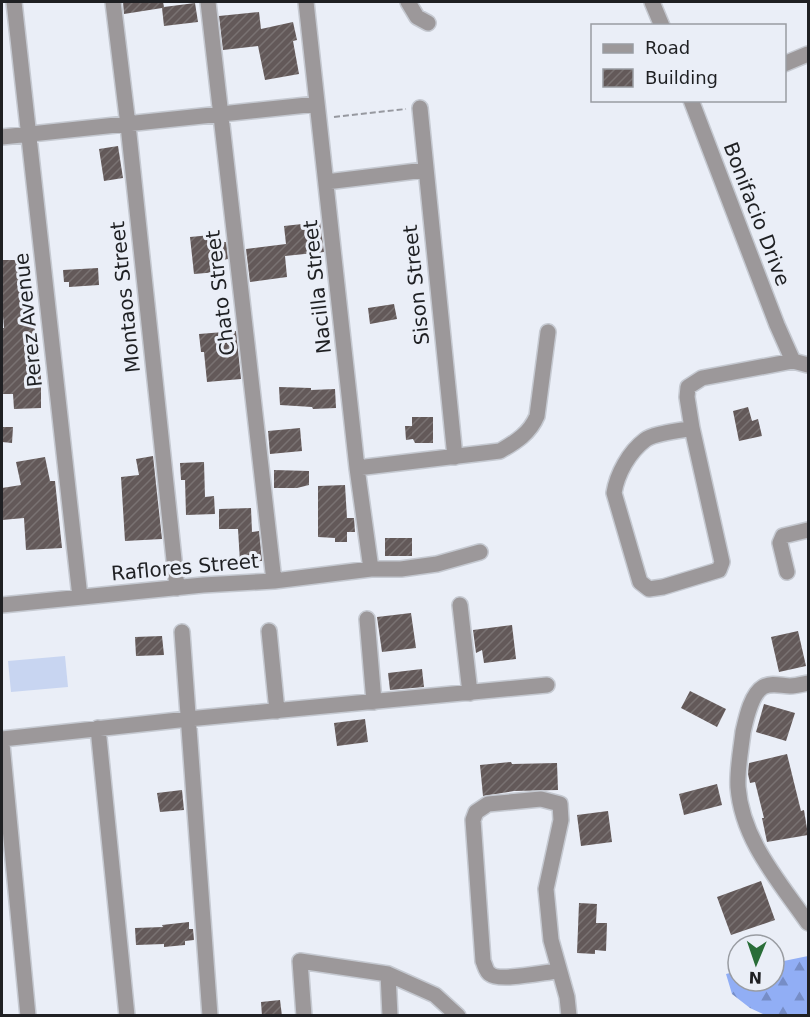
<svg xmlns="http://www.w3.org/2000/svg" width="810" height="1017" viewBox="0 0 810 1017" font-family="'DejaVu Sans',sans-serif">
<style>
.forest{fill:url(#forest-firs)}
.pitch{fill:#c8d5f1}
.building{fill:url(#building-hatch)}
.lines{fill:none;stroke-linecap:round;stroke-linejoin:round}
.minor-casing{stroke:#c5c9d1;stroke-width:18}
.path{stroke:#9799a0;stroke-width:2;stroke-dasharray:6 3;stroke-linecap:butt}
.minor{stroke:#9c989a;stroke-width:15}
.labels{text-anchor:middle;stroke-width:6;stroke-linejoin:round;paint-order:stroke}
.street-label{font-size:20px;fill:#1f2023;stroke:#eaeef7}
</style>
<defs>
<pattern id="forest-firs" width="22" height="20" patternUnits="userSpaceOnUse" patternTransform="scale(1.5)"><rect width="22" height="20" fill="#91aef5"/><path d="M5 1l3.5 6h-7zM16 11l3.5 6h-7z" fill="#768dc6"/></pattern>
<pattern id="building-hatch" width="6" height="6" patternUnits="userSpaceOnUse" patternTransform="scale(1.5)"><rect width="6" height="6" fill="#635959"/><path d="M-1 1l2-2M0 6l6-6M5 7l2-2" fill="none" stroke="#797272"/></pattern>
</defs>
<rect width="100%" height="100%" fill="#eaeef7"/>
<path class="forest" d="M808,956V1015H765L750,1008L732,994L726,974L738,971V981H774V963Z"/>
<path class="pitch" d="M65,656L68,687L11,692L8,661Z"/>
<path class="building" d="M123,2H163L164,7L195,3L198,22L164,26L162,8L124,14Z
M259,12L261,29L293,22L297,40L293,41L299,74L265,80L258,46L223,50L219,16Z
M118,146L123,178L104,181L99,149Z
M320,222L324,252L285,256L287,277L250,282L246,249L286,244L284,226Z
M221,234L222,242H226L228,259L217,261L218,272L194,274L190,237Z
M2,260H28L29,276H24V295L27,325L34,324L41,377V408L14,409L13,394H2V328H4L2,304Z
M98,268L99,285L69,287V282H64L63,270Z
M394,304L397,319L370,324L368,308Z
M236,331L241,379L207,382L204,352H201L199,334Z
M279,387L311,388V390L335,389L336,408L313,409L312,407L280,405Z
M748,407L752,421L758,419L762,436L739,441L733,411Z
M412,417H433V443H415L413,439L406,440L405,426H412Z
M2,427H13L12,443L2,442Z
M300,428L302,451L270,454L268,431Z
M153,456L162,539L125,541L121,477L139,475L136,459Z
M45,457L50,481H55L62,548L26,550L24,518L2,520V488L21,485L16,462Z
M204,462L205,497L214,496L215,514L186,515L185,480H181L180,463Z
M274,470L309,471V485L297,488H274Z
M345,485L347,518H354L355,532H347V542H335V538L318,537V486Z
M251,508L252,532L259,531L262,561L240,562L238,529H219V509Z
M385,538H412V556H385Z
M411,613L416,648L382,652L377,617Z
M512,625L516,659L484,663L482,650L476,653L473,630Z
M798,631L806,666L779,672L771,637Z
M162,636L164,655L136,656L135,637Z
M422,669L424,687L390,690L388,673Z
M690,691L726,709L717,727L681,708Z
M764,704L795,713L786,741L756,732Z
M365,719L368,742L337,746L334,723Z
M787,754L801,811L804,810L808,835L767,842L762,818H764L755,782L750,783L748,774L749,763Z
M511,762L512,764L557,763L558,790L514,791L483,796L480,765Z
M717,784L722,805L684,815L679,794Z
M182,790L184,810L160,812L157,793Z
M608,811L612,842L581,846L577,815Z
M761,881L775,920L731,935L717,897Z
M579,903L597,904L596,923H607L606,951L595,950V954L577,953Z
M189,922V929H193L194,940L185,941V945L164,947V944L136,945L135,928L163,927L162,925Z
M280,1000L282,1016H262L261,1002Z"/>
<g class="lines">
<defs>
<path id="minor" d="M14,2L80,597
M113,2L128,125L177,588
M208,2L274,581
M306,2L357,468L371,569
M408,2L417,17L428,23
M652,2L662,26
M784,64L808,54
M691,100L777,325L793,361L808,365
M420,108L455,457
M2,137L317,104
M326,182L425,170
M692,428C681,431 654,433 645,440C629,452 617,474 614,493L640,582L649,589L663,587L719,570L722,562L692,428L687,397L688,387L702,378L793,361
M357,468L500,451C516,442 530,433 537,416L548,332
M787,572L780,543L783,536L808,530
M2,605L203,585L274,581L371,569H401L437,564L480,552
M460,605L470,693
M367,619L374,702
M269,631L277,711
M182,632L210,1016
M808,683C803,684 796,686 790,686C782,686 772,682 763,687C751,694 746,719 743,732C741,750 737,769 738,787C742,840 779,881 808,923
M98,728L127,1016
M2,739L188,719L547,685
M2,744L28,1016
M558,971C545,972 499,982 490,974C486,972 485,965 483,961L473,820L476,812L488,804L541,799L560,804L561,820L546,889L551,940L567,997L569,1016
M388,974L390,1016
M304,1016L300,961L388,974L435,995L458,1016"/>
</defs>
<use href="#minor" class="minor-casing"/>
<path class="path" d="M334,117L406,109"/>
<use href="#minor" class="minor"/>
</g>
<g class="labels">
<g class="street-label">
<text transform="translate(757 214) rotate(69)" y="7">Bonifacio Drive</text>
<text transform="translate(416 285) rotate(-96)" y="7">Sison Street</text>
<text transform="translate(317 287) rotate(-96)" y="7">Nacilla Street</text>
<text transform="translate(220 293) rotate(-97)" y="7">Chato Street</text>
<text transform="translate(125 297) rotate(-96)" y="7">Montaos Street</text>
<text transform="translate(28 320) rotate(-96)" y="7">Perez Avenue</text>
<text transform="translate(185 567) rotate(-5)" y="7">Raflores Street</text>
</g>
</g>
<rect width="810" height="1017" fill="none" stroke="#1f2023" stroke-width="6"/>
<rect x="591" y="24" width="195" height="78" fill="#eaeef7" stroke="#999ca2" stroke-width="1.5"/>
<rect x="603" y="44" width="30" height="9" fill="#9c989a" stroke="#999ca2" stroke-width="1.5"/>
<text x="645" y="54" font-size="18" fill="#1f2023">Road</text>
<rect x="603" y="69" width="30" height="18" fill="url(#building-hatch)" stroke="#999ca2" stroke-width="1.5"/>
<text x="645" y="84" font-size="18" fill="#1f2023">Building</text>
<g transform="translate(756 963) rotate(182)"><circle r="28" fill="#eaeef7" stroke="#999ca2" stroke-width="1.5"/>
<path d="M0-4.5L10 22L0 15L-10 22Z" fill="#296d38"/>
<text y="-9" font-size="16" font-weight="bold" text-anchor="middle" fill="#1f2023">N</text>
</g>
</svg>
